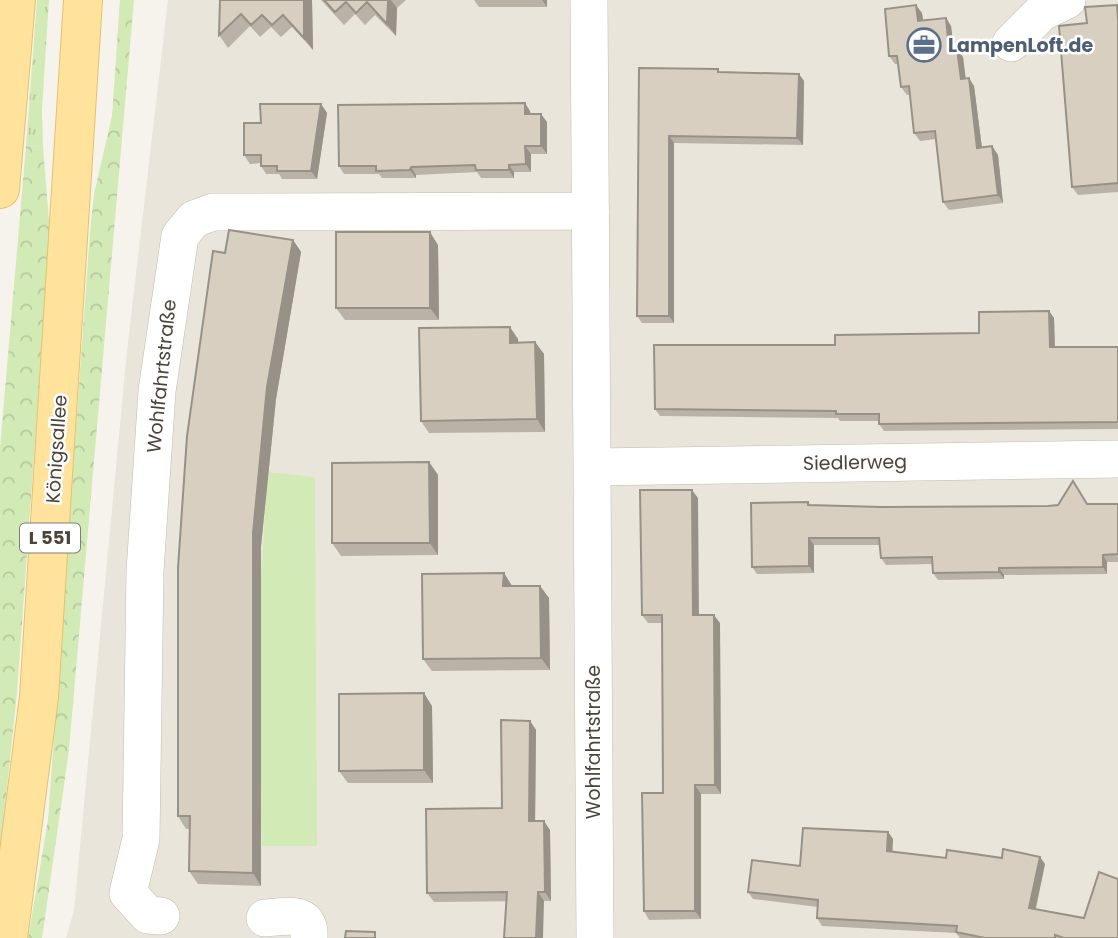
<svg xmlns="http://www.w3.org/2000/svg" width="1118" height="938" viewBox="0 0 1118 938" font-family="Poppins,sans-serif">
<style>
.residential{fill:#eae5da}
.grass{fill:url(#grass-tufts)}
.forest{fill:url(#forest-crowns)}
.garden{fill:#d2eab5}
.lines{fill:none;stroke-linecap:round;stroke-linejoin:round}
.street-casing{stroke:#c2bbae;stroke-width:38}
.primary-casing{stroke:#e6c16a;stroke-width:40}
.street{stroke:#fff;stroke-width:37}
.primary{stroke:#ffe39c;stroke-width:38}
.wall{fill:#bab2a6}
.shaded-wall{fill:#979187}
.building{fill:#d8cfc1;stroke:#979187;stroke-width:2}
.labels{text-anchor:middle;stroke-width:5;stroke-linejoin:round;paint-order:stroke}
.shield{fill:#fff;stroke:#817c74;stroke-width:2}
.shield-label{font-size:18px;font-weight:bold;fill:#4b4439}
.service-label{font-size:19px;font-weight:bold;fill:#4e5e75;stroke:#fff;text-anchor:start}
.street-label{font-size:19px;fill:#4b4439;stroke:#fff}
</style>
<defs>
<pattern id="grass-tufts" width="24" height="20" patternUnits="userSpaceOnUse" patternTransform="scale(1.75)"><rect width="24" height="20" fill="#d2eab5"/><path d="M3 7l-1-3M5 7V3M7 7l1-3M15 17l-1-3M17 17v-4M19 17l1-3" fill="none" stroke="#b6ca9c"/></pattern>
<pattern id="forest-crowns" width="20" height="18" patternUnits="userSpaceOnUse" patternTransform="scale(1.75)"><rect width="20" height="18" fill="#d2eab5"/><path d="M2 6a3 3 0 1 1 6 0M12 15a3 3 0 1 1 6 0" fill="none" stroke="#b6ca9c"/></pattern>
</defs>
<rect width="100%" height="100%" fill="#f6f3ec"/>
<path class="residential" d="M168,0H1118V938H66L74,910L127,351Z"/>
<path class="grass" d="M37,0H49L42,110L43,147L26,146Z"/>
<path class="forest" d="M120,0H134L69,750L42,938H28L48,820L90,232L94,194L112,116Z
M26,146L43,147L50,233L17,693L0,852V448Z"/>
<path class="garden" d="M267,472L315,477L317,846H262L259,621Z"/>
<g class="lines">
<defs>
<path id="street" d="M589,0L595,938
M1011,43L1042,12L1067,0
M593,467L1118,459
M161,916L148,915L128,893L141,839L145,571L157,391L180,236L194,219L213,212L591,211
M265,918C286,917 311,909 309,938"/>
<path id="primary" d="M0,189L16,0
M8,938L39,697L83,0"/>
</defs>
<use href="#street" class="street-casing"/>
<use href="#primary" class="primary-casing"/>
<use href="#street" class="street"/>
<use href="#primary" class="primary"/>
</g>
<path class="wall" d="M220,0H312L313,50L292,27L281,37L271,27L260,37L250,26L228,48L219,35Z
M321,0H406L397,8L396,36L375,15L365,25L355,14L344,25Z
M474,0H547V7H479Z
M1117,5L1118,7V192L1078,195L1072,187L1087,23Z
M922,13L923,20L946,18L951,26L954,49L963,57L965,79L974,86L982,148L992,146L998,155L1003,203L949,210L943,202L936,139L920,141L914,133L910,95H907L901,87L898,64H895L889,56Z
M639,68L721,72L799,74L804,81L803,145L674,143V323H642L637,316Z
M321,104L327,113L317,179H282L279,174H266L261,166V163L250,164L244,155L261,123Z
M530,111L531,114L547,122V154H531V172H514V178H481L477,172L416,175V178H382L379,174H344L339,166Z
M293,240L301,252L276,399L261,546V886L198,884L189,871L190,829H186L178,816L225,253Z
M438,245L439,320H345L336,308Z
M1049,311L1054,318L1055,347H1118V429L884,431L879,424V421H840L838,418L660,416L655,409L835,345L979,333Z
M518,339V342H535L544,354L545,432L429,433L421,421Z
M429,462L438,475V555L341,556L332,543Z
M1073,481L1087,504H1118V562H1107V574L1004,575V579L938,580L933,573L932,564L886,565L881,558L880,545H814V573L757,574L752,567L808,502L811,505L882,507L1048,506L1058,505Z
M698,498V615L720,623L721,794H701V919L649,920L644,911L663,793L662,623H648L642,615Z
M504,573L512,586H540L549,598L550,670L432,671L423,659Z
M432,706L433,783H348L339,771Z
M530,721L536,730L535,821L550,830L551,901L434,902L427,893L502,808Z
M888,832L893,839L892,852L946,858L1045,864L1036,909L1118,938H960L956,933L822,926L817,918L818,907L753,899L748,892Z"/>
<path class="shaded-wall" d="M304,0H312L313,50L304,38Z
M388,0H391L397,8L396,36L387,24Z
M542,0H547V7Z
M916,5L922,13L924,29L918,21Z
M946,18L951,26L955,58L949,50Z
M957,49L963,57L967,88L961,79Z
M799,74L804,81L803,145L797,138Z
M969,78L974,86L983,156L977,148Z
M525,103L530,111L531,122L525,114Z
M321,104L327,113L317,179L311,171Z
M541,114L547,122V154L541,146Z
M669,136L674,143V323L669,316Z
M525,146L531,154V172L526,164Z
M992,146L998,155L1003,203L998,195Z
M509,165L514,172V178L509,170Z
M411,167L416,175V178L410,170Z
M430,232L438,245L439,320L430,308Z
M293,240L301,252L276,399L261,546V886L253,873V533L267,387Z
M1049,311L1054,318L1055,354L1050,347Z
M510,327L518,339L519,355L510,343Z
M535,342L544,354L545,432L537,419Z
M429,462L438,475V555L430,543Z
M692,490L698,498L699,623L693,615Z
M809,538L814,545V573L809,566Z
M1103,555L1107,562V574L1103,567Z
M999,568L1004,575V579L999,572Z
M504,573L512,586H503Z
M540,586L549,598L550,670L541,658Z
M714,615L720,623L721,794L715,785Z
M424,693L432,706L433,783L424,770Z
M530,721L536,730L535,830L529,821Z
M695,785L701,794V919L695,911Z
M544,821L550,830L551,901L545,892Z
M888,832L893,839L892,859L887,851Z
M1040,857L1045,864L1034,915L1029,908Z
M538,892L544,901L543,938H536Z"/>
<path class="building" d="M220,0H304V38L283,15L272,25L262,15L251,25L241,14L219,35Z
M324,0H388L387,24L367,2L356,13L346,2L335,12Z
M916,5L918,21L946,18L949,50L957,49L961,79L969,78L977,148L992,146L998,195L943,202L935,131L914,133L909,86L901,87L897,56H889L885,9Z
M1117,5L1118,20V183L1072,187L1059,26L1087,23L1085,7Z
M639,68L718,69V72L799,74L797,138L669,136V316H637Z
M525,103V114H541V146H525L526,164L509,165V170H476L475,165L411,167L410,170L376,171V166H339L338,105Z
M260,104H321L311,171H277V166H261V155H244V123H261Z
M229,230L293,240L267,387L253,533V873L189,871L190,816H178V568L187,436L213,251L225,253Z
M336,232H430V308H336Z
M1049,311L1050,347H1118V422L879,424V414H836V411L655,409L654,345H835V335L979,333V312Z
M510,327V343L535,342L537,419L421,421L419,328Z
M429,462L430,543H332V463Z
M1073,481L1087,504H1118V554L1103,555V567L999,568V572L933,573L932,557L881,558L879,538H809V566L752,567L751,503L808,502V505L882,507L1048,506L1058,505Z
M640,490H692L693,615H714L715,785H695V911H644L642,793H663L662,615H642Z
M504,573L503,586H540L541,658L423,659L422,574Z
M424,693V770L339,771V694Z
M501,720L530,721L529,821H544L545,892H538L536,938H504L507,892L427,893L426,809L502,808Z
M803,828L888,832L887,851L946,858L947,850L1002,858L1003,849L1040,857L1029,908L1084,918L1099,872L1118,879V938H1064L1055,935V938H985L956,932L957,926L817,918L818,900L748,892L752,860L800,866Z
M346,931L375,932V938H345Z"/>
<defs>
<symbol id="office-ring" viewBox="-11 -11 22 22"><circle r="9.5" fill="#fff" stroke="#5c6f8a" stroke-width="1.5"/><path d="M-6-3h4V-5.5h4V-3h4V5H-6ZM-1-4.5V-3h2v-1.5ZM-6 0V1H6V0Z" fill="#5c6f8a"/></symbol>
</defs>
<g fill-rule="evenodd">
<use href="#office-ring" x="905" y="26" width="38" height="38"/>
</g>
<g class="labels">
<rect class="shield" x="20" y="523.5" width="60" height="29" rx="5"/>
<g class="shield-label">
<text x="50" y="544">L 551</text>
</g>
<g class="service-label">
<text x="948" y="52">LampenLoft.de</text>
</g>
<g class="street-label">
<text transform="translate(161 376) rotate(-84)" y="7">Wohlfahrtstraße</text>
<text transform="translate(56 449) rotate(-86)" y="7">Königsallee</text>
<text transform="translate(855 462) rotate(-1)" y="7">Siedlerweg</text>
<text transform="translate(593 742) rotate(-90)" y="7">Wohlfahrtstraße</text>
</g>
</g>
</svg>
